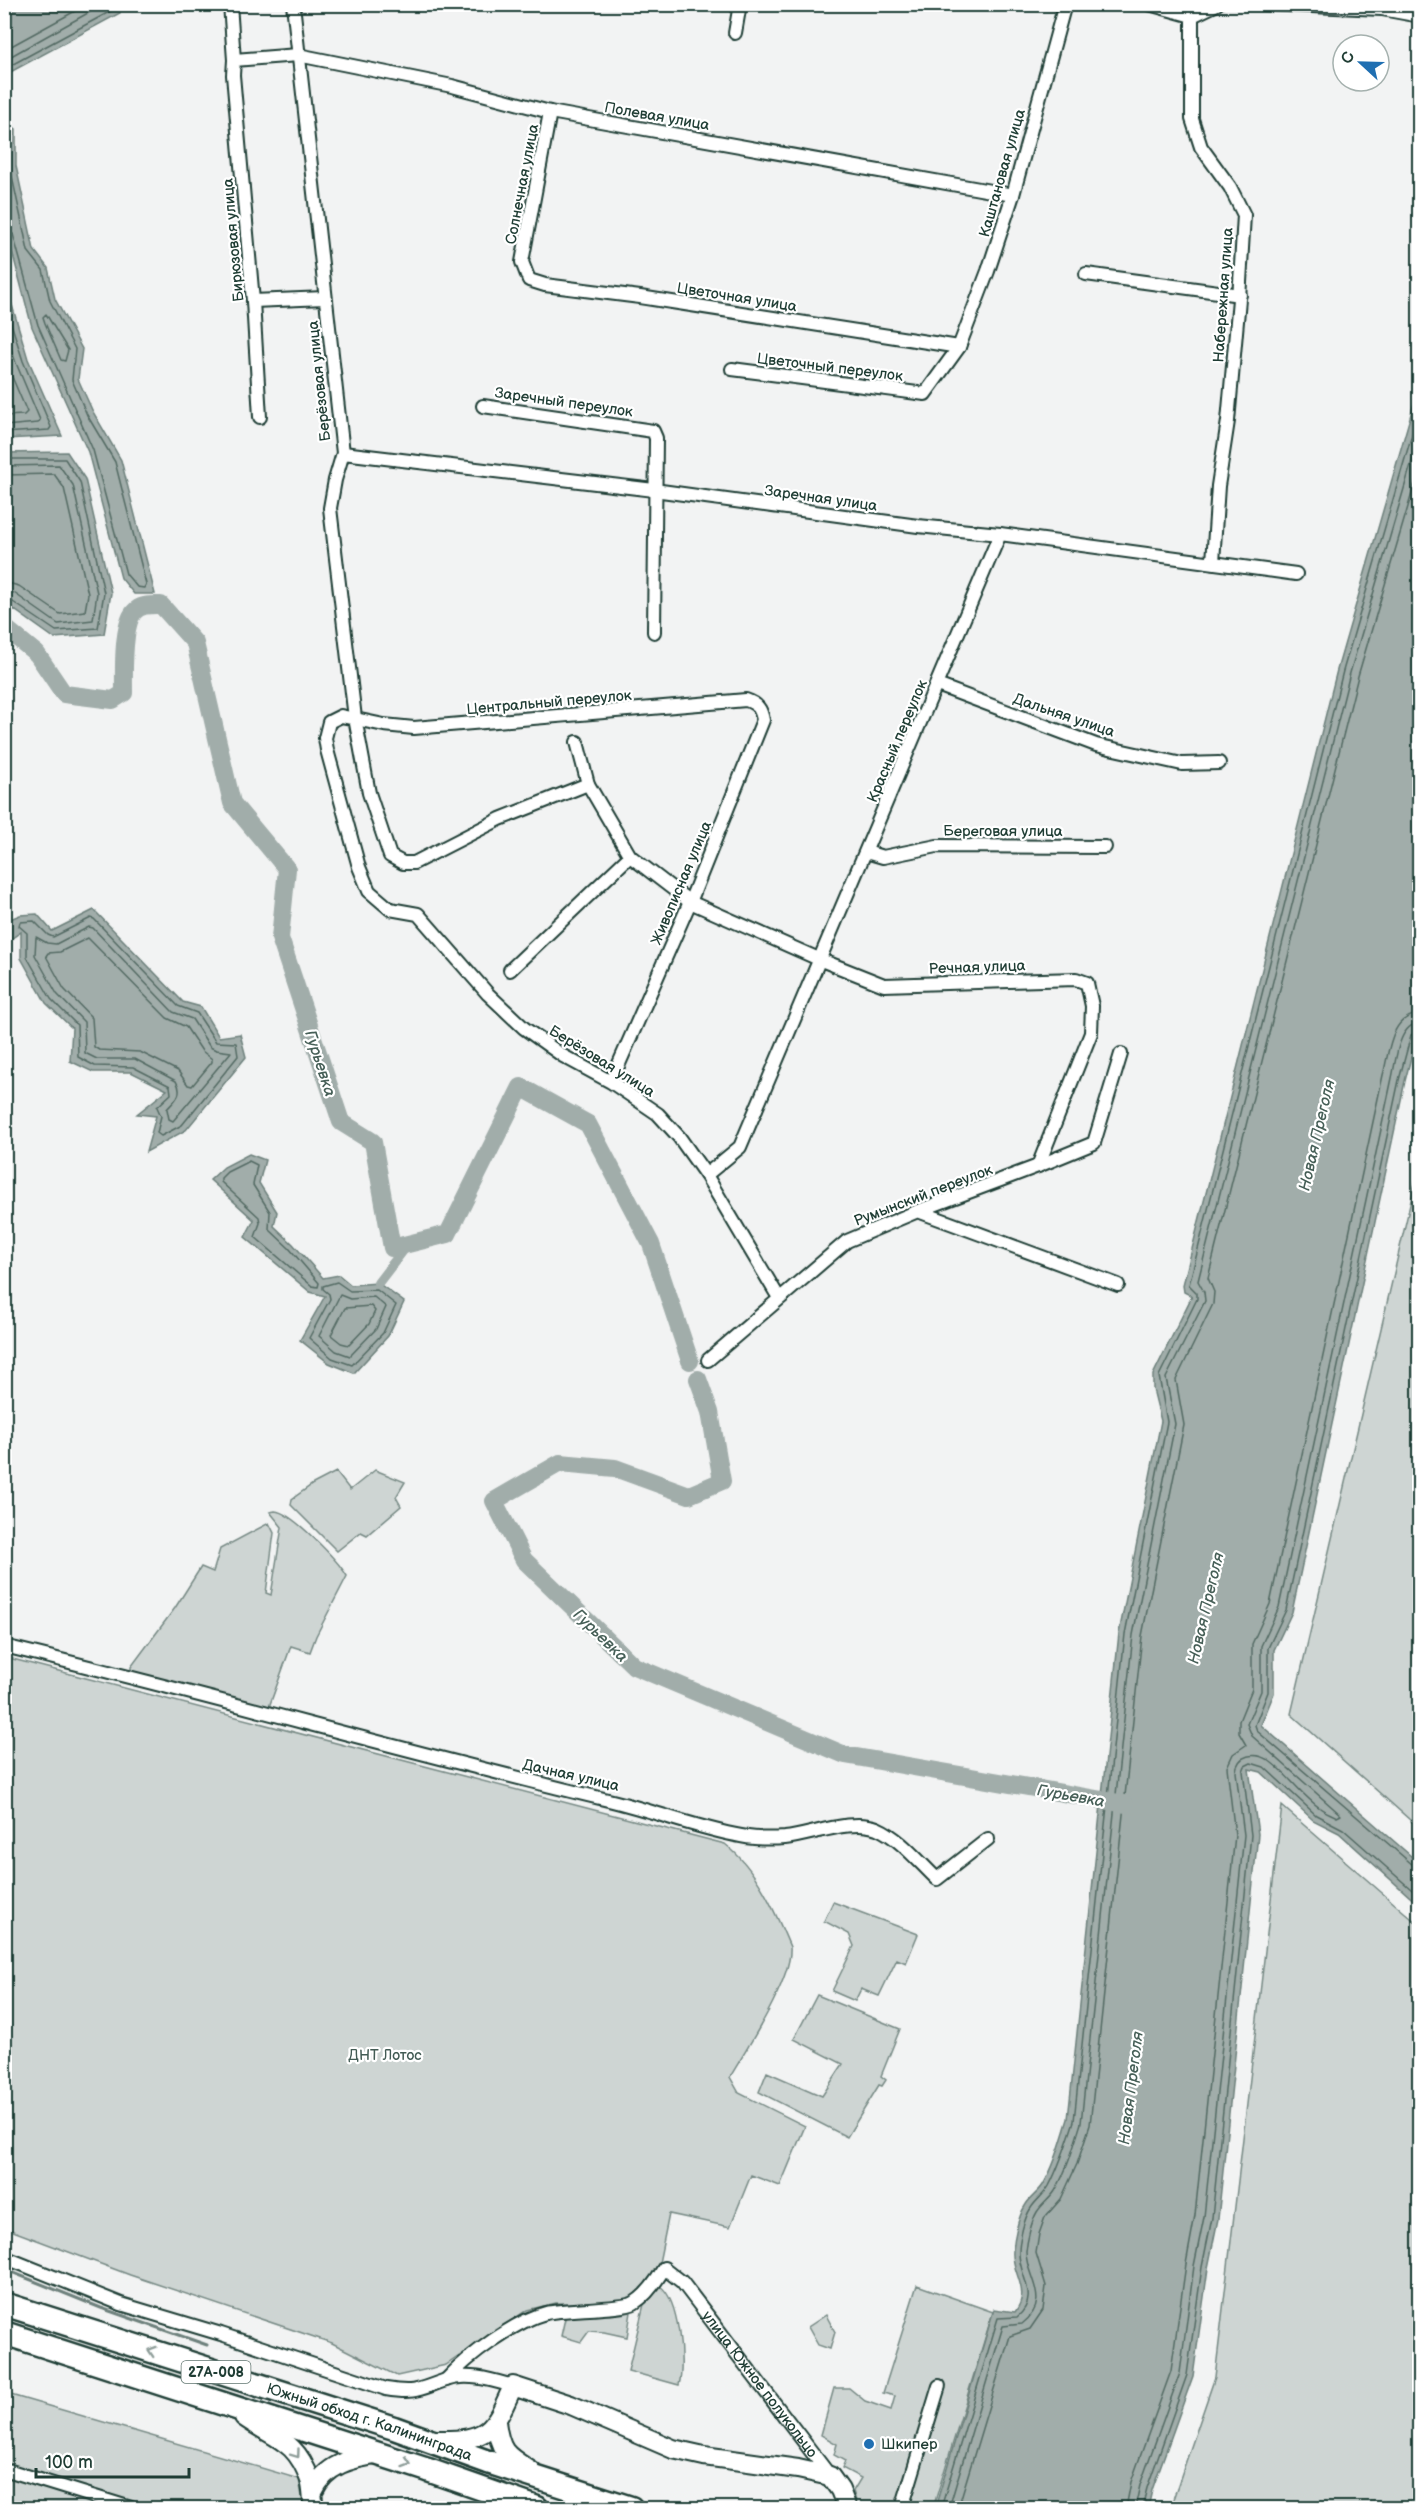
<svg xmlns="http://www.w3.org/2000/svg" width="1424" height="2513" viewBox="0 0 1424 2513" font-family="'Balsamiq Sans',sans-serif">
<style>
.green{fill:#ced5d3;stroke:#768984;stroke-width:1.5}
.water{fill:#a1adaa;stroke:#6d807b;stroke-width:1.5}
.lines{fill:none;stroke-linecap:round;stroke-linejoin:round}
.shore{stroke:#536a63;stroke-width:1.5}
.stream{stroke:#6d807b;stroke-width:3}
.canal{stroke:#a1adaa;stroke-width:10}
.river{stroke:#a1adaa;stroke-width:18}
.street-casing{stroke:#1f3d34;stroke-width:16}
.secondary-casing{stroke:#1f3d34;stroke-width:22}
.highway-casing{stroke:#1f3d34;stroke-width:27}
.street{stroke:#fff;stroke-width:12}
.secondary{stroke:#fff;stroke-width:18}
.highway{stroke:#fff;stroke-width:22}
.oneway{stroke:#8f9e9a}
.poi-dot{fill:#1f6fb2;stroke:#fff;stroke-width:2}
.labels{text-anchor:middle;stroke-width:4.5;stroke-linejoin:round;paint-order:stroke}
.shield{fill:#fff;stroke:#627771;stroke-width:1.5}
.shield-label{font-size:14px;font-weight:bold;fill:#1f3d34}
.street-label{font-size:15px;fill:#1f3d34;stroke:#fff}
.park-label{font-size:15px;fill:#425b54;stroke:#fff}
.poi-label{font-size:15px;fill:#1f3d34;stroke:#fff;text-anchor:start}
.water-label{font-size:16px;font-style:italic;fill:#465f57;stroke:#fff}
</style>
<rect width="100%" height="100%" fill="#f2f3f3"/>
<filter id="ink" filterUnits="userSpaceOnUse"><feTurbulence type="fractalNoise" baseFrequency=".0167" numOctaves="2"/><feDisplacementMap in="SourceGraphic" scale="12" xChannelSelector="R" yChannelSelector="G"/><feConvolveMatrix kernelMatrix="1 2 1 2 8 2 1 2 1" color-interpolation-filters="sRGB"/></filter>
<g filter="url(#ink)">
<path class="green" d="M1419,1166L1420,1828H1419L1291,1714Z
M375,1470L405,1482L396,1497L401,1506L367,1535L361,1532L337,1551L291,1505L292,1499L313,1484L336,1472L350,1490Z
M275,1511C292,1512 338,1561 347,1576L316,1636L310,1652L291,1646L269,1707L131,1672V1667L175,1608L201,1567L213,1572L220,1549L269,1523L274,1533L266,1593L271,1595L282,1527L270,1512Z
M5,1657L725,1844C757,1869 775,1911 790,1947C793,1978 747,2048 730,2077L739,2093L805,2126L780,2186L751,2175L730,2227L669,2214L659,2263L639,2297L604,2304L556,2303L527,2310L446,2365L397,2376L332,2343L130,2275L5,2228Z
M1282,1806L1419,1925V2508H1170L1215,2377Z
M833,1902L918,1934L906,1963L897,1959L879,1996L861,1989L855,2001L832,1991L854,1946L849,1934L824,1921Z
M817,1995L900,2029L881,2076L886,2080L882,2086L879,2085L847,2137L759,2092L767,2072L822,2096L843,2064L794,2039Z
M917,2285L993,2312L933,2508H858L853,2491L861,2478L842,2468L845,2461L834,2455L837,2444L821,2435L834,2388H849L865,2401L891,2410L895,2396L883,2393Z
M660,2286C679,2299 685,2364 679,2385L628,2371L644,2304Z
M631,2312L627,2337L604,2332L589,2331L581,2342L561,2336L566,2314C588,2311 609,2318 631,2312Z
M826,2315L835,2332L830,2349L818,2345L808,2327Z
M4,2393L299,2479L304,2508H5Z"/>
<path class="water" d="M5,4L117,5L120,13L5,75Z
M5,121L16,129V166L34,250L48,268L55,299L82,349L78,379L93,412L121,460L155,594H134L121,578L88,452L32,327L5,225Z
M4,278L28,359L62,436L5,439Z
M1419,386V1026L1405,1081L1292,1612L1274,1650V1693L1261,1725L1419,1863V1905L1339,1833L1313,1820L1261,1772L1249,1769L1258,1834L1218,2219L1208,2268L1193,2376L1152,2490L1148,2508H935L994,2309L1015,2312C1032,2290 1011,2274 1013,2251C1014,2238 1018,2217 1025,2206C1029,2198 1038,2193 1043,2185C1055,2165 1061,2141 1068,2119L1119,1633L1161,1421L1153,1389V1375L1192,1296L1184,1292L1183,1285L1337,670Z
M67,452L85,479L111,593L104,634L54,638L5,603V453Z
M94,910L183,1002L201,1007L219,1037L240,1034L246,1057L186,1130L146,1152L156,1116L137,1114L167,1090L131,1072H93L70,1061L72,1028L46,1003L21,958V932L5,943V921L20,915L37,914L52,931Z
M249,1154L265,1160L259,1183L277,1212L274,1226L293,1244L323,1278L339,1275L351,1285L378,1283L404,1302L388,1336L354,1373L329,1363L300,1340L325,1296L310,1292L245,1237L254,1220L210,1180L224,1167Z"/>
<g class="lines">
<path class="shore" d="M4,50L88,4
M4,60L104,4
M4,69L111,11L112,4
M4,128L10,133V167L28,251L43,270L50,301L75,349L72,380L87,415L115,462L146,584L144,588L137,587L126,574L93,450L38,325L13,234L4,229
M4,301L23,361L51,427L49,430L4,433
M46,314L68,350L65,361L61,360L45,323L43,317Z
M4,328L16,363L40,420L38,423L4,426
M4,358L27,412L24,415L4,416
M4,459H65L80,482L104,593L98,628L56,631L10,600L4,599
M4,466L59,465L73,485L97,593L93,620L58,624L14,593L4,591
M4,475L54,474L64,488L88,594L85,611L60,614L19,586L4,582
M91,918L94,919L178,1006L197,1013L216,1042L236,1043L238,1056L182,1125L161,1136L157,1133L161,1116L157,1107L171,1094L170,1086L133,1067L95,1066L78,1057L77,1025L51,999L27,957V933L19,926L20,922L34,921L48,935L53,937Z
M89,927L93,928L173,1012L192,1019L210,1047L216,1050L231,1052L173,1121L169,1119L167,1109C175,1100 184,1094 176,1081L135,1059H97L85,1053L84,1022L57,994L35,955L36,937L47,943L56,944Z
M88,938L167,1018L186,1027L202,1051L212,1059V1062L192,1086L188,1085L178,1071L140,1052L99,1050L94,1047L92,1018L64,989L46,956L48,953L60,952Z
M1420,1030L1411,1035L1399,1080L1286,1610L1268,1648V1692L1255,1725L1257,1731L1413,1865L1420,1867
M249,1161L257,1165L253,1185L270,1212L269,1229L289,1248L319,1283L318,1287L312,1286L255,1237L260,1223L259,1217L221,1182V1178L227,1172Z
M337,1282L350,1291L377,1290L396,1305L383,1333L352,1365L332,1358L309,1338L330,1299L329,1294L323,1289V1286Z
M340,1295L350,1299L374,1297L386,1307L376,1329L350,1356L336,1351L319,1336Z
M371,1306L375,1311L369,1324L349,1345L341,1343L331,1335L345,1308Z
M941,2508L998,2318L1017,2317C1041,2297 1019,2277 1019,2253C1019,2240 1024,2218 1031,2208C1036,2200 1044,2195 1049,2186C1060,2165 1067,2143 1074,2121L1125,1634L1167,1422L1159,1376L1197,1299V1293L1189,1285L1343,671L1420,407
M949,2508L1003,2326L1022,2324C1053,2300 1026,2279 1026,2252C1027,2241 1031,2222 1037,2212C1042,2204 1050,2199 1055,2191C1067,2170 1074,2146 1081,2123L1133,1635L1175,1424L1166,1378L1205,1301L1204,1292L1198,1281L1350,673L1420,434
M958,2508L1010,2336L1030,2329L1043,2310L1046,2286L1036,2253L1039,2234L1045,2217L1061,2199L1077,2164L1090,2125L1142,1636L1184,1425L1176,1380L1213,1304L1214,1292L1208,1278L1358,676L1420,466
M1126,2508L1131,2482L1171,2371L1186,2264L1195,2215L1235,1835L1227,1767L1233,1754L1246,1745L1239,1733V1721L1252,1689V1644L1270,1604L1383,1075C1389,1053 1390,1015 1420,1014
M1135,2508L1140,2485L1180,2373L1194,2266L1204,2217L1244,1835L1236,1772C1237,1754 1255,1752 1268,1760C1286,1772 1302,1796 1320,1808C1325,1812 1332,1814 1337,1817L1341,1815L1252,1736L1247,1724L1261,1691V1646L1279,1607L1392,1078C1396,1061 1398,1024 1420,1023
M1142,2508L1147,2488L1187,2375L1202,2267L1212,2218L1251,1835L1243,1771L1245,1766L1251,1763L1264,1767L1316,1815L1343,1829L1420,1897"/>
<path class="stream" d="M4,2269L101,2308L207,2345"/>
<path class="canal" d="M378,1283L408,1244"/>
<path class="river" d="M4,627L37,654L64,694L113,700L124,693C124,674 122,626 134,612C141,604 151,605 161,605L195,643L232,803L287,869L280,938L341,1122L373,1142L392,1248L448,1234L521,1087L588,1124L651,1244L690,1361
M698,1379L710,1412L722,1481L689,1495L615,1468L560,1463L494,1501L524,1560L634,1666L845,1755L1125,1804"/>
<defs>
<g id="street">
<path d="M230,4L234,60"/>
<path d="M293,4L343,453L335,480L330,508L355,718L369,793L390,856L403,863H414L500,819L588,784"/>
<path d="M1149,4L1192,16V119L1201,147L1230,187L1244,215L1239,299L1228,421L1218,486L1213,562"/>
<path d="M1264,4L1382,9L1420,16"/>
<path d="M1192,16L1217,4"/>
<path d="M735,33L740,4"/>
<path d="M550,112L522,262L529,280L545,285L640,297L959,347"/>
<path d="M1086,274L1240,295"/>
<path d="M253,301L325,298"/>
<path d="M732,369L925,394L959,347L988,271L1013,195L1065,4"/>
<path d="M483,406L653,431L656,438L654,632"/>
<path d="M260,417L253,301L233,75L234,60L298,55L452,86L550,112L1013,195"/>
<path d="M343,453L654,490L918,526L1000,534L1296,574"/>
<path d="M937,685L1096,745L1182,764L1219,763"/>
<path d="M577,742L588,784L630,856L690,902L821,960L884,985L1076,979L1087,983L1092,1006L1091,1033L1038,1166"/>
<path d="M866,852L883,857L937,846L1105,847"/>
<path d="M510,970L630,856"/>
<path d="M611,1082L690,902L763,720C761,709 758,704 746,700L414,728L384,725L341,716L329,722L325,738L327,750L359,867L369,891L390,909L418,914L488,994L524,1028L563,1056L611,1082L658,1114L679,1137L706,1175L779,1298"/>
<path d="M706,1175L740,1147L1000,534"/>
<path d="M918,1211L1118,1285"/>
<path d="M708,1360L847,1241L918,1211L1038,1166L1094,1143L1121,1054"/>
<path d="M4,1646C205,1694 403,1751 604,1799C649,1809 696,1828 741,1836C756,1839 770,1839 785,1838C812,1835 852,1818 877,1828C900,1838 919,1862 937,1879L988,1839"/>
<path d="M4,2257L121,2304L221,2334L386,2389C417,2394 419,2389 446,2380C467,2372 492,2380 513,2386"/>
<path id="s1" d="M446,2380C468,2356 515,2321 546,2313C564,2309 624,2309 634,2303C647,2295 656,2282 664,2268L682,2282L830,2476"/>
<path d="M4,2469L131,2508"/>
<path d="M902,2508L939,2386"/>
</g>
<path id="secondary" d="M244,2417C275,2439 296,2439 310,2480C313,2490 312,2499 314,2508
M496,2422C500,2453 506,2455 531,2471
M436,2440C489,2441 493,2431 513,2386L571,2405L673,2449L704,2456L798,2469L830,2476L840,2490L847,2508
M313,2492C325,2464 352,2458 380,2454"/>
<g id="highway">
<path id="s2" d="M4,2304L394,2428L488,2462L631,2508"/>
<path d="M4,2333L428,2470L537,2508"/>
</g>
</defs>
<use href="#street" class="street-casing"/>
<use href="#secondary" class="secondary-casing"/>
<use href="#highway" class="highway-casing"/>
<use href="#street" class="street"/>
<use href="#secondary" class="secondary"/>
<use href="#highway" class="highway"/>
</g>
<defs><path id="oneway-chevron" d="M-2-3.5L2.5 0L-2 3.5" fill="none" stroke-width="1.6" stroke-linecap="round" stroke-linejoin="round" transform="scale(1.5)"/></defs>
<g class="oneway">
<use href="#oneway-chevron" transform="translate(152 2351) rotate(-162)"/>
<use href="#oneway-chevron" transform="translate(296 2454) rotate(54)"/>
<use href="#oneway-chevron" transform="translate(407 2463) rotate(18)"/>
</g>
</g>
<circle class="poi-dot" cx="869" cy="2444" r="6"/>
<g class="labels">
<rect class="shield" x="181.5" y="2361" width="69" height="22" rx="4.5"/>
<g class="shield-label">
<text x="216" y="2377">27А-008</text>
</g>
<g class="street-label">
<text transform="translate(657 116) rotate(10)" y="5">Полевая улица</text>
<text transform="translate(1002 173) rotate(-74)" y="5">Каштановая улица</text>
<text transform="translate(522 184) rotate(-79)" y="5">Солнечная улица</text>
<text transform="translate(233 240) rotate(-95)" y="5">Бирюзовая улица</text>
<text transform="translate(1223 295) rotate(-86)" y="5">Набережная улица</text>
<text transform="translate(737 297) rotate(9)" y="5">Цветочная улица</text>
<text transform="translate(830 367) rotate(7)" y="5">Цветочный переулок</text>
<text transform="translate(319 381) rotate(-96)" y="5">Берёзовая улица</text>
<text transform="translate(564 402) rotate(8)" y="5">Заречный переулок</text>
<text transform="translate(821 498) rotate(8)" y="5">Заречная улица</text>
<text transform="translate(549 702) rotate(-5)" y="5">Центральный переулок</text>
<text transform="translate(1064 715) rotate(19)" y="5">Дальняя улица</text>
<text transform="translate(897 741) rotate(-67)" y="5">Красный переулок</text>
<text x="1003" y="836">Береговая улица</text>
<text transform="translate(681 883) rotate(-67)" y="5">Живописная улица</text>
<text transform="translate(977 967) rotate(-2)" y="5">Речная улица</text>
<text transform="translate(602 1061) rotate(32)" y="5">Берёзовая улица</text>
<text transform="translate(923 1195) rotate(-21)" y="5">Румынский переулок</text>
<text transform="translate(571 1775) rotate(13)" y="5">Дачная улица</text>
<text dy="5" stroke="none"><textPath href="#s1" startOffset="408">улица Южное полукольцо</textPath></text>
<text dy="5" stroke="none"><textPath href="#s2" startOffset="384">Южный обход г. Калининграда</textPath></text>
</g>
<g class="park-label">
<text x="385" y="2060">ДНТ Лотос</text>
</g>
<g class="poi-label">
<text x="881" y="2449">Шкипер</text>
</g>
<g class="water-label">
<text transform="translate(321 1063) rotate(72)" y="6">Гурьевка</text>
<text transform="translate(1316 1135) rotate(-77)" y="6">Новая Преголя</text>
<text transform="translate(1205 1608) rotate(-77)" y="6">Новая Преголя</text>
<text transform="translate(601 1635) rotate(44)" y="6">Гурьевка</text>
<text transform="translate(1071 1795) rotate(10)" y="6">Гурьевка</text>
<text transform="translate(1130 2088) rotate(-83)" y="6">Новая Преголя</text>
</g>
</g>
<rect width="1424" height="2513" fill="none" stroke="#fff" stroke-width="24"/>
<rect x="12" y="12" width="1400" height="2489" fill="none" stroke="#1f3d34" stroke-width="2" filter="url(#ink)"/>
<g transform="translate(1361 63) rotate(292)"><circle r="28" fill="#ffffff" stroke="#a5b1ae" stroke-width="1.5"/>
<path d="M0-4.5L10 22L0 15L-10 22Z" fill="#1f6fb2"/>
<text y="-9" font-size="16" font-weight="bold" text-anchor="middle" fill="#1f3d34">С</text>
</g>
<path d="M36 2468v9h153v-9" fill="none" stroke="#1f3d34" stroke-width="3"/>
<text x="45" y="2468" font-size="18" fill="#1f3d34" stroke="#ffffff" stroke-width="4.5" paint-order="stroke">100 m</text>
</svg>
